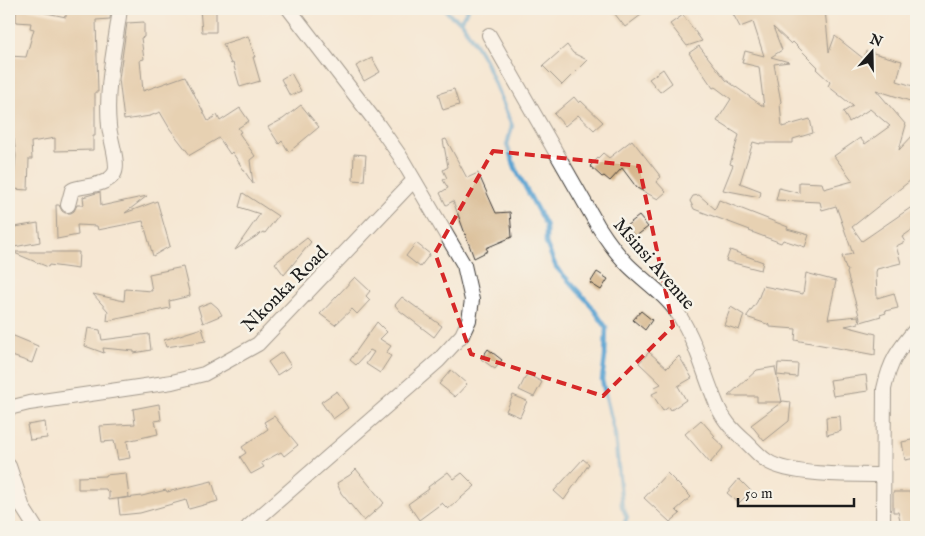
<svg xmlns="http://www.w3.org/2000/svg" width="925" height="536" viewBox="0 0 925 536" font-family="'IM FELL English',serif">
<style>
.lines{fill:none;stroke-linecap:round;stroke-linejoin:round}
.stream{stroke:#5aa3d2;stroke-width:4.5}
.building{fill:#d6b68b}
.street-casing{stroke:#3d3a37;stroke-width:16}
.street{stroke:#fff;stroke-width:14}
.marked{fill:none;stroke:#d62828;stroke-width:4;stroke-dasharray:10 6;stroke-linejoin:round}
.labels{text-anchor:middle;stroke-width:5;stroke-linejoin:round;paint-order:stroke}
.street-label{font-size:19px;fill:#1c1c1c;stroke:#f7f3e8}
</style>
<rect width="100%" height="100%" fill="#f7f3e8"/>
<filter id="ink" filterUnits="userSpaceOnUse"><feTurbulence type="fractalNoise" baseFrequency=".02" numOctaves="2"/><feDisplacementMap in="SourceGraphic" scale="10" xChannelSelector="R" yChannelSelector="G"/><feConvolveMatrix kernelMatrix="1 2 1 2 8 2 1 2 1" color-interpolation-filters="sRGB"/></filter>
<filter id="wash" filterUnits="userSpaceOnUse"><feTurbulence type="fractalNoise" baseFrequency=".0096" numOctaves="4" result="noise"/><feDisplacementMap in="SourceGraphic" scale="20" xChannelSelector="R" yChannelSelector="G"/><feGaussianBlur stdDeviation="1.12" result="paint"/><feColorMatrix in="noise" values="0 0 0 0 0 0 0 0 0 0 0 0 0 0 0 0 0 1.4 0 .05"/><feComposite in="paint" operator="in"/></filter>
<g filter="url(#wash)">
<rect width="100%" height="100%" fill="#f5e7d3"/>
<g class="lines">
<path class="stream" d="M445,9L450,15L461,21L485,60L512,126L507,145L516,170L546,226V243L556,267L589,303L606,327L605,357L602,380L615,435L622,506L627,517L623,527
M461,21L468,9"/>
</g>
<g id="blocks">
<path class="building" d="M16,9H27L66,17V9H111L110,19L96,20L98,92H95V136H93V150L55,151V138L31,142L32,159H29L28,190L13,189L16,156L14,139H12V117L9,116V56L26,57L34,29L30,28L31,23L16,22Z
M200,9H216V32H202Z
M611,9H649L625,27Z
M732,9H825L829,52L835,36L864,59L866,51L902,61L897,81L916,87L913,102L876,90L906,125L899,150L916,132V176L852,227L862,241L916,204V227L902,237L905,242L896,246L901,263L877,269L876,272L877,298L894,293L898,308L885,311L886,313L880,315L881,316L861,322L847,273L848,270L846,269L842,256L853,254L836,206L822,210L820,202L776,200L779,188L799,193V182L822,183L824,189L853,181L834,156L860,138L865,144L890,126L870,109L849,122L843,112L853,106L828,86L830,82L816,69L818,67L793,42L791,44L773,27L782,50L771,57L789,62L774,64L781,102L780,103L782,127L810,119L813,133L793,139V143H760V144L753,142L740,183L761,191L760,197L723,190L733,165L730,164L739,135L717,121L731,99L715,87L713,88L689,53L699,46L726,80L764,107L759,67L742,63L745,51L764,56L753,22L740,27L733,14L734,13Z
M683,15L702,41L687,46L670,24Z
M144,22V37L141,38L144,59L140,60L143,91L185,76L208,121L217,115L220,121L240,108L249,121L238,128L241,132L239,133L255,156L250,160L253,184L232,152L230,154L219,138L190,155L170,129L160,112L150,116L124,120L119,79L127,23Z
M248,36L255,57H253L260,81L240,87L233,63L231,64L223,44Z
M567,45L573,53L587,60L562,85L543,66Z
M372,58L380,72L364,81L356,66Z
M663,69L672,83L660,92L649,79Z
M291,73L301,91L290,96L281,79Z
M454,89L459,105L443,110L438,94Z
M574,97L579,103L581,101L603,122L594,130L578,115L565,126L554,114Z
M301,105L319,127L289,152L282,141L279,144L268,127L283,119Z
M446,139L467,178L478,173L496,213L510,212L512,237L486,248L488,251L474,258L453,201L446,205L440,193L448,188L443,180L447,178L443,170L448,167L443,140Z
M632,140L661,177L656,181L666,192L658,199L637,188L622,168L610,181L604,176L602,177L590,166L603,153L609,158Z
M354,154L366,155L364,181L353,180Z
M100,192L101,206L147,196L125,213L157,201L170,246L153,256L143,221L98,230L97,226L77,225L78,235L57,239L56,205H59L62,211L65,213H71L74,211L77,205H84L83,197Z
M243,193L278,216L265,233L263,232L235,250L260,214L239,207Z
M699,195L715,209L719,200L788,227L787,229L809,235L805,247L783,240L781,243L749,231L750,230L694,209L690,201L693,196Z
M639,216L648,227L635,237L626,226Z
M38,223L40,242L9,248V228Z
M307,238L311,242L284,275L275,263Z
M416,243L430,254L420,267L406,256Z
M730,250L763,262L761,270L726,261Z
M12,252H79L78,269L49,265L48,267Z
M183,267L190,296L169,301L170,308L107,321L108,311L93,294L124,301L125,289L152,291L149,274Z
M597,272L608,279L601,290L590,283Z
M806,273L836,281L828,319L858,316L859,323L845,326L876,334L875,355L795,340L796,329L770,327V325L746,317L757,302L763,286L803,294Z
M355,277L370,291L366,296L370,300L357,314L352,309L335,325L320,314Z
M402,297L442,326L434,337L400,311L395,305Z
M211,302L218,308L222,315L203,323L198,307Z
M731,307L744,315L739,330L724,325Z
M641,311L652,320L645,330L633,320Z
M377,322L387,332L380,339L391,346L386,353L391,356L380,373L366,364L374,352L370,350L356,365L350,360Z
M88,328L100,330L102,340L149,334L151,350L134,353V351L103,348L104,353L85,346Z
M202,328L206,341L166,347L164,340Z
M9,334L38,346L32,363L9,355Z
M488,349L502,360L495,369L481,359Z
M282,352L291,366L277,375L268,362Z
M649,352L667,368L679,356L692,378L678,386L686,400L671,410L669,407L663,411L652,394L658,391L655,387L661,384L639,363Z
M778,363L798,364L797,377L777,375Z
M775,367L782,402H757V396H728L757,370Z
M451,370L467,384L455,397L439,384Z
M527,374L542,382L534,397L519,390Z
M866,375L868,391L833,396L830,380Z
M337,391L348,408L333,419L321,402Z
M513,395L527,401L520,417L506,411Z
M783,401L791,402L789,421L764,441L751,425Z
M159,404L161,420L155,421L158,434L127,441L130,458L118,460L114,441L102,442L100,426L135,424L133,409Z
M274,416L298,445L284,456L281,452L261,463L264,467L251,474L240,457L246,453L242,447L268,429L264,422Z
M840,416L841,431L827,435L826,417Z
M701,420L715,436L713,437L724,447L710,463L685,434Z
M45,422L47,438L30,440L27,425Z
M916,439V458L905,460L902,442Z
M583,459L589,464L564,500L554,491Z
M356,469L384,503L364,521L341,493L337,483L350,475Z
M448,472L454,479L462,473L475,486L448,509L442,503L419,520L408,504L429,489L428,487Z
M126,473L129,497L109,500V492H107L106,489H78V477L105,476V475Z
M667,473L691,497L676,510L680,514L670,522L644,498Z
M739,479L751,491L739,503L727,493Z
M212,481L218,501L189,509L186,500L140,513L120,515L118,499L142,496L166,490L167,492Z
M893,492H916V527H902L898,512H893Z"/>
</g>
</g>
<g filter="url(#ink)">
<use href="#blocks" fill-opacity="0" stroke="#3d3a37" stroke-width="1"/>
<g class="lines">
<defs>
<path id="street" d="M489,35L598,226C607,240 616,253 628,265C644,281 666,295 679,315C697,343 704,375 717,405C723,420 733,430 744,440C752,447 759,456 767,461C789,476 855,475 882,475
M68,205L72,190C83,185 105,187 114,174C120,165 110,139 109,126C105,87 115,48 120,9
M9,408L29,403L172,382L204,374L258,344L414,180
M9,466L23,508L35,527
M248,527L438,361L462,335L469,320L472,300L464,265L400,156L379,126L289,9
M883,527L884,389C890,361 898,350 916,329"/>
</defs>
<use href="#street" class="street-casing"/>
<use href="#street" class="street"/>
</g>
</g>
<path d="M0 0H925V536H0ZM493,151L639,166L673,326L603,396L471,354L435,253Z" fill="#f5e7d3" fill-opacity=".55" fill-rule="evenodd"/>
<path class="marked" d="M493,151L639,166L673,326L603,396L471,354L435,253Z"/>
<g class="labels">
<g class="street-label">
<text transform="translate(655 263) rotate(49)" y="7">Msinsi Avenue</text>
<text transform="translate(284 288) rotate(-45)" y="7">Nkonka Road</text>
</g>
</g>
<rect width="925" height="536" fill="none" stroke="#f7f3e8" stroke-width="30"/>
<g transform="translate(872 52) rotate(20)" stroke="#f7f3e8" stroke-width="4" paint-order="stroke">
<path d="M0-4L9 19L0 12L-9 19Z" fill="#1c1c1c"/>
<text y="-8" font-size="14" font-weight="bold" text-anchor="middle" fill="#1c1c1c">N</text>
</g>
<path d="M738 498v8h116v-8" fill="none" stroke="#1c1c1c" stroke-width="2.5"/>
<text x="745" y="498" font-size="15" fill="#1c1c1c" stroke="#f7f3e8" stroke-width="4" paint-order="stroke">50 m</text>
</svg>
